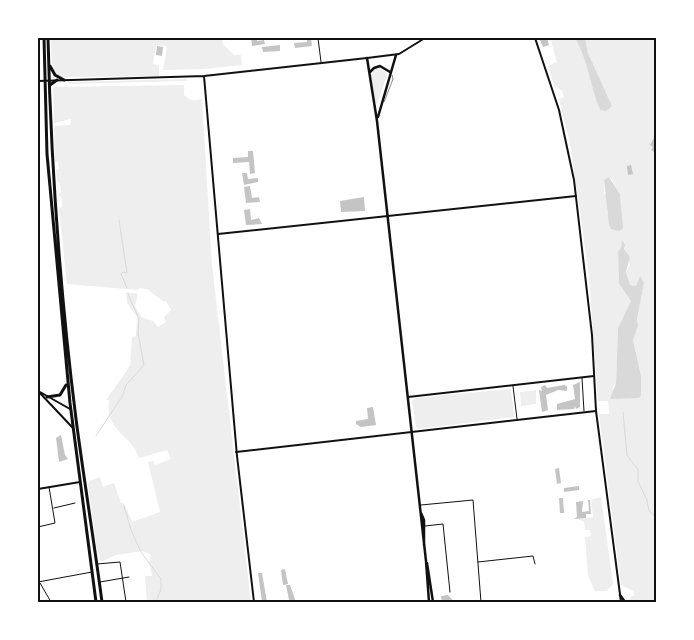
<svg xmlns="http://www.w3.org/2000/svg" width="694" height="640" viewBox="0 0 694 640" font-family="'Libre Baskerville',serif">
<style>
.green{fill:#eee;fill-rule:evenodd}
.water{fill:#d9d9d9}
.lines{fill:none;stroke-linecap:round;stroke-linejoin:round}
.stream{stroke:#d9d9d9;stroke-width:1}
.building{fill:#c4c4c4}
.service{stroke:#111;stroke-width:0.5}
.minor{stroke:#111;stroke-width:1}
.tertiary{stroke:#111;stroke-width:2}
.secondary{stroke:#111;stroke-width:2}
.primary{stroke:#111;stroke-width:2.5}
.trunk{stroke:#111;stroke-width:3}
.neatline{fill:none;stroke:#111;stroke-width:2}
</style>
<rect width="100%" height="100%" fill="#fff"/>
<path class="green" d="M51,38H221L223,44L234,55H241L242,65L204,69L163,70L167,46L156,45L153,64L159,65V76L60,77C49,71 52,48 51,38Z
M550,38H575C588,59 590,86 600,110L612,106L588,53L585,38H656V602H627L625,600L630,599L631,596H634V591L621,585L599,414H609L608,401H598L589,276L570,143L559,99L564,97L562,91L557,87L555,88L548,66L557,62ZM611,178L620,194L621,208L607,213V196L604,193V181ZM622,241L630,265L626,272L630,285L636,286L638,283H644L637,319L638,326L633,340L641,376L611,390L616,383L618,328L631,301L619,284L618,252L621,248Z
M379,68L385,71L387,75L377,104L375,102L371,75L374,70Z
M186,79L188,81L68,84V82Z
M184,85V95C190,101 194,101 202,99L212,265L251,602H147L145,576H152L149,563L151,555L143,551L116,555L101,562L97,550L88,484L90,481L100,477L103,487L114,483L121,503H124L132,522L160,512L148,462L153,461L155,465L171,459L167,450L139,458C131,433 104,431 109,400H106L130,366L132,337L136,336L137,317L127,303L126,292L138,294L135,306L141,317L153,321L158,327L166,322L164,317L171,310L166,301L164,302L147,289L139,288L138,290L67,284L59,209L62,206V198L58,195L61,192L60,184L57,180L56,170L59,169L58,162H55L54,126L70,125L71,119L54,123L53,87Z
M511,389L514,417L418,429L416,427L412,401L416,398Z
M536,390V404L521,406L520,392Z
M601,497L613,584L607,591H595L588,576L585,537L591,536L590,530H585L584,522L578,519L593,517L591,500Z"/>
<path class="water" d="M575,38H585L588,53L612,106L606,111L600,110C590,86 588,60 575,38Z
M609,177L620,194L623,228L619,231L611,229L609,225L604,180Z
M622,240L625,245L624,249L630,257L626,272L630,285L636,286L640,276L644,283L637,319L638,326L633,340L641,376V395L639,398L610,399L616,383L618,328L631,301L619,284L618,252L621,248Z"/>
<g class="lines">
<path class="stream" d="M119,220L127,273L123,272L121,274L127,288
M623,412L627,455L638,470V481L647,500L649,511L656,517
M96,436L123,395L126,385L144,365L138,333L139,319L128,294
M124,506L131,530L141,552L161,579V589L156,602
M656,524V527"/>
</g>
<path class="building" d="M251,38H257V41L264,40L265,44L252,46Z
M307,38H311L312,46L295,48L294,43L307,42Z
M539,38H547L549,45L543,47Z
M280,45V51L263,52L262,47Z
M157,46L163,47L162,56L156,55Z
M655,136L656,137V153L651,150L653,147L650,145Z
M248,151H253L255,173L250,174L249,162L233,163V158L248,157Z
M631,165L633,174L628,175L627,166Z
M242,173H247L248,179L258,178V182L244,185Z
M250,186L252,198L259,197L260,202L246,203L244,187Z
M364,197L365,211L341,212L340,201Z
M250,209L251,220L259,218L262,224L246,225L244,210Z
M580,382V407L576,409L575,406L574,409L557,410V404L575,399L573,385Z
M545,385L547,388L564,385L567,386V391L558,390L546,395L548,410L542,412L539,390L542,391L541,387Z
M373,407L376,425L361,427L356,424V421L368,419L367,408Z
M61,435L65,455L68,459L59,462L56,438Z
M559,468L561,483L557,484L555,469Z
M579,486V490L564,492V488Z
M559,498H563L564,513H560Z
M588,500H590L591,514H586V518L574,519L577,517L576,502L583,501L582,512L589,511Z
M285,569L288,584L283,585L281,570Z
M258,573H262L267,602H262Z
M286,585H290L296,602L289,600Z
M448,595L454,602H442L441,596Z"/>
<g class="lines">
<path class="service" d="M384,102L393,79L392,75"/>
<path class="minor" d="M318,38L321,62
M582,378L584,411
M513,386L517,419
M421,505L473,500L481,602
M54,508L75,503
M425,526L443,524L450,592
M38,527L55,523L49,487
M478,562L533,556L535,564
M97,564L120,562L126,602
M38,582L92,572
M100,582L129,577
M40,583L51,602
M38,601L39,602"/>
<path class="tertiary" d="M218,234L576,196
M38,391L72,427
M40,392L70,409
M408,397L594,376
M236,452L596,411
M38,489L80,482"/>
<path class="secondary" d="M535,38L559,110L574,180L592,335L596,411L621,602
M204,76L237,456L254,602
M38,81L204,76L367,58L399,54L425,38"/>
<path class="primary" d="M367,58L377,121L426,561L429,602
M370,72L374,68L380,66L390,72
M378,117L396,55
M421,513L424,520V545
M427,563L433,602
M620,595L625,602"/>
<path class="trunk" d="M44,38L47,154L70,403L96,602
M48,38C51,165 60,292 76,419C84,480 94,541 102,602
M50,66L55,75L64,80
M50,85L57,80
M47,397L60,395L66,385"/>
</g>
<rect width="694" height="640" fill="none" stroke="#ffffff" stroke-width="78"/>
<rect x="39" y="39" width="616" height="562" class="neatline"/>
</svg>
